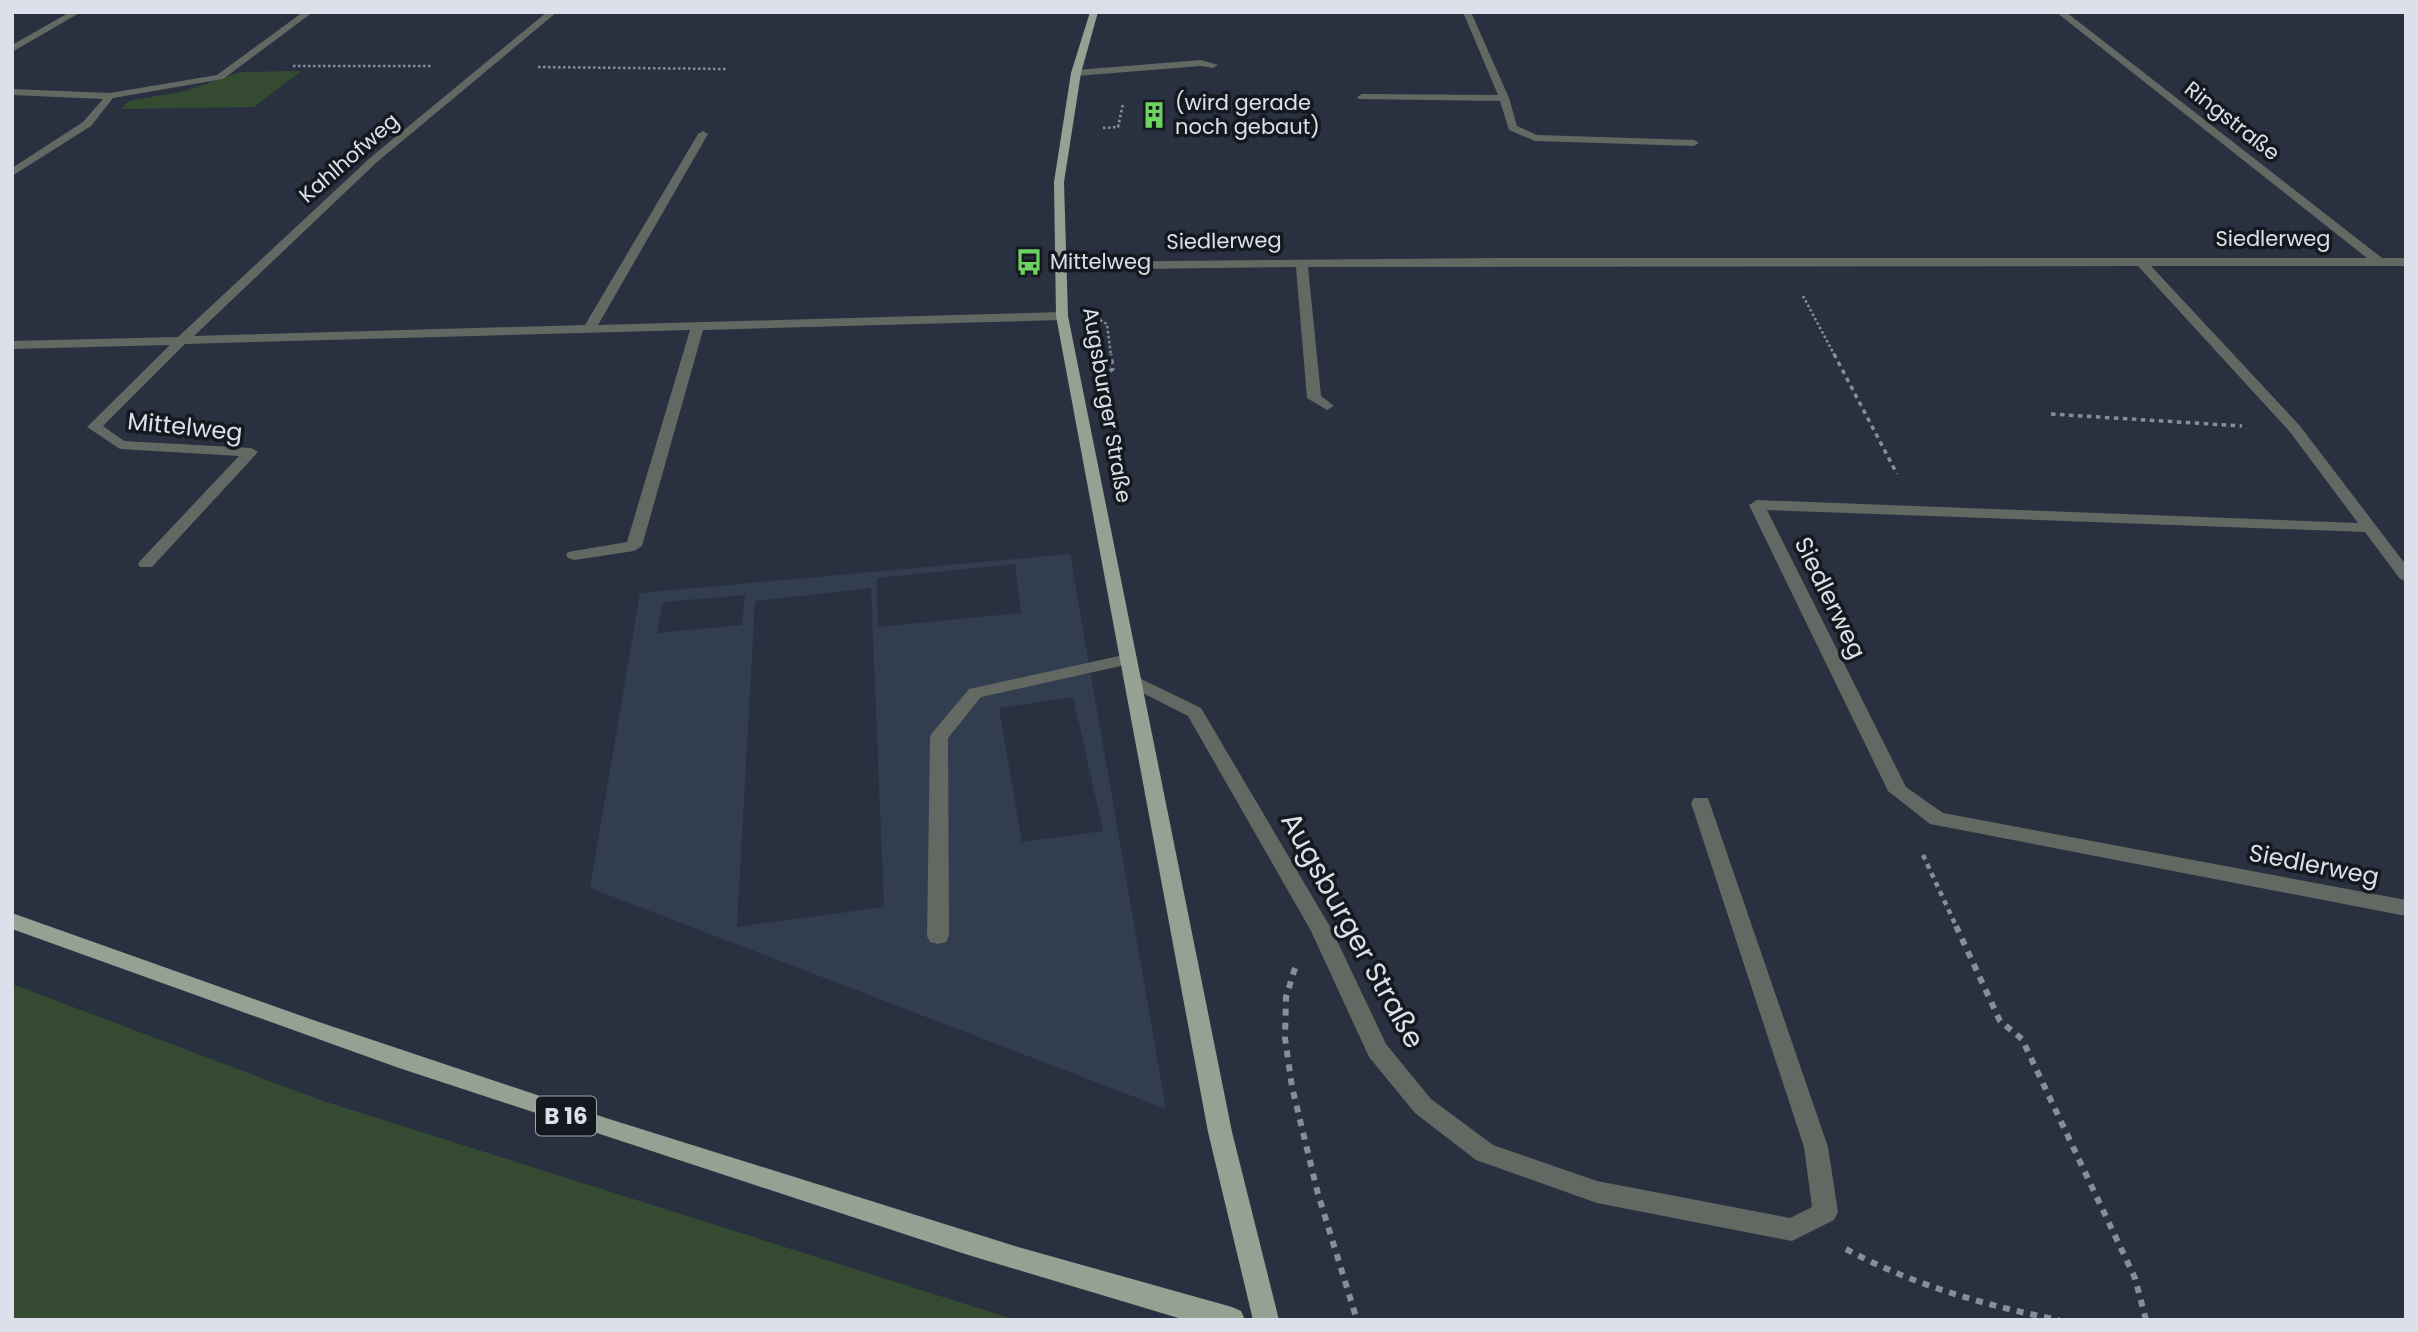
<svg xmlns="http://www.w3.org/2000/svg" width="2418" height="1332" viewBox="0 0 2418 1332" font-family="Poppins,sans-serif">
<style>
.built{fill:#323d50;fill-rule:evenodd}
.green{fill:#344b31}
.lines{fill:none;stroke-linecap:round;stroke-linejoin:round}
.path-far3{stroke:#878d9a;stroke-width:2.5;stroke-dasharray:2.5 2.5;stroke-linecap:butt}
.path-far2{stroke:#878d9a;stroke-width:3.5;stroke-dasharray:4.5 4.5;stroke-linecap:butt}
.path-far1{stroke:#878d9a;stroke-width:4.5;stroke-dasharray:5 5;stroke-linecap:butt}
.path{stroke:#878d9a;stroke-width:6;stroke-dasharray:7 7;stroke-linecap:butt}
.minor{fill:#636962;fill-rule:evenodd}
.major{fill:#94a193;fill-rule:evenodd}
.labels{text-anchor:middle;stroke-width:7;stroke-linejoin:round;paint-order:stroke}
.far-poi-label{font-size:21px;fill:#dbe0ea;stroke:#15181f;text-anchor:start}
.far-street-label{font-size:21px;fill:#dbe0ea;stroke:#15181f}
.shield{fill:#15181f;stroke:#a0a4ad;stroke-width:2}
.shield-label{font-size:23px;font-weight:bold;fill:#dbe0ea}
.street-label{font-size:24px;fill:#dbe0ea;stroke:#15181f}
.near-street-label{font-size:28px;fill:#dbe0ea;stroke:#15181f}
</style>
<rect width="100%" height="100%" fill="#293040"/>
<path class="built" d="M1070,554L1166,1109L590,888L640,593ZM1015,564L1021,613L878,627L877,578ZM871,588L884,907L737,927L755,601ZM745,595L742,625L657,633L663,602ZM1073,697L1103,831L1022,842L999,708Z"/>
<path class="green" d="M301,71L254,107L121,109L129,101L185,91L241,72Z
M12,984L320,1100L1016,1320H12Z"/>
<g class="lines">
<path class="path-far3" d="M293,66H432
M538,67L726,69
M1103,128L1118,127L1123,104
M1803,296L1835,356
M1100,320L1107,324L1111,356"/>
<path class="path-far2" d="M1834,354L1897,474
M1110,371L1113,369L1111,354
M2051,414L2242,426"/>
<path class="path-far1" d="M1923,855L1957,928"/>
<path class="path" d="M1956,926L2000,1021L2022,1039L2135,1278L2146,1320
M1295,968L1286,997L1285,1038L1292,1087L1318,1194L1357,1320
M1846,1249C1910,1284 1987,1306 2059,1320"/>
<path class="minor" d="M70,12H81L12,52V45Z
M303,12H313L223,79L113,98L91,126L12,176V168L83,122L103,99L12,95V89L110,93L217,75Z
M547,12H557L377,162L194,336L585,325L698,134L703,131L708,134L598,325L1062,312L1068,316L1062,320L703,330L642,546L634,551L574,560L568,558L566,555L568,552L627,542L690,330L185,344L103,426L124,441L251,448L258,452L152,567H140L138,564L140,561L239,456L120,449L87,427L170,345L12,349V341L178,337L370,158Z
M1463,12H1471L1509,98L1517,126L1537,135L1694,140L1699,143L1694,146L1535,141L1509,130L1500,101L1359,99L1357,97L1362,94L1498,95Z
M2056,12H2066L2382,258H2406V266H2151L2300,426L2406,565V581L2400,579L2365,532L1767,510L1906,787L1943,813L2406,900V916L1930,824L1888,791L1749,505L1757,500L2358,523L2290,432L2138,266L1308,267L1321,396L1334,406L1327,410L1307,398L1296,267L1062,270L1056,266L1062,262L1500,258H2367Z
M1201,60L1218,65L1213,68L1201,66L1076,76L1071,73L1076,70Z
M1128,654L1134,655L1137,659L1134,663L981,697L948,738L949,936L946,942L938,944L930,942L927,936L930,737L932,733L969,689Z
M1133,675L1201,708L1332,930L1386,1044L1431,1099L1493,1145L1597,1181L1790,1218L1812,1207L1804,1147L1691,803L1694,798H1708L1828,1147L1838,1212L1834,1220L1792,1241L1597,1203L1476,1160L1415,1113L1369,1057L1311,931L1188,716L1127,685L1124,681L1127,677Z"/>
<path class="major" d="M1090,12H1098L1081,73L1064,182L1068,316L1232,1132L1279,1320H1253L1208,1132L1056,316L1054,182L1071,73Z
M12,913L316,1021L606,1118L1018,1247L1232,1307L1241,1311L1245,1320H1185L965,1254L399,1068L12,929Z"/>
</g>
<defs>
<symbol id="building-bare" viewBox="-9 -9 18 18"><path d="M-4-6H4V6H1V3H-1V6H-4ZM-2.5-4.3h1.7v1.8h-1.7ZM.8-4.3h1.7v1.8H.8ZM-2.5-1h1.7V.8h-1.7ZM.8-1h1.7V.8H.8Z" fill="#6dd361" stroke="#15181f" stroke-width="2.5" paint-order="stroke"/></symbol>
<symbol id="bus-bare" viewBox="-9 -9 18 18"><path d="M-5-6H5V4H4V6H2V4H-2V6H-4V4H-5ZM-3.5-4V0h7V-4ZM-3.5 1.2v1.5H-2V1.2ZM2 1.2v1.5H3.5V1.2Z" fill="#6dd361" stroke="#15181f" stroke-width="2.5" paint-order="stroke"/></symbol>
</defs>
<g fill-rule="evenodd">
<use href="#building-bare" x="1135" y="96" width="38" height="38"/>
<use href="#bus-bare" x="1010" y="243" width="38" height="38"/>
</g>
<g class="labels">
<g class="far-poi-label">
<text x="1175" y="110">(wird gerade<tspan x="1175" dy="24">noch gebaut)</tspan></text>
<text x="1050" y="269">Mittelweg</text>
</g>
<g class="far-street-label">
<text transform="translate(2232 121) rotate(38)" y="7">Ringstraße</text>
<text transform="translate(349 158) rotate(-41)" y="7">Kahlhofweg</text>
<text x="2273" y="246">Siedlerweg</text>
<text transform="translate(1224 241) rotate(-1)" y="7">Siedlerweg</text>
<text transform="translate(1107 405) rotate(80)" y="7">Augsburger Straße</text>
</g>
<rect class="shield" x="536" y="1096.5" width="60" height="39" rx="5"/>
<g class="shield-label">
<text x="566" y="1124">B 16</text>
</g>
<g class="street-label">
<text transform="translate(185 427) rotate(6)" y="8">Mittelweg</text>
<text transform="translate(1830 598) rotate(64)" y="8">Siedlerweg</text>
<text transform="translate(2314 865) rotate(11)" y="8">Siedlerweg</text>
</g>
<g class="near-street-label">
<text transform="translate(1353 930) rotate(61)" y="10">Augsburger Straße</text>
</g>
</g>
<rect width="2418" height="1332" fill="none" stroke="#dbe0ea" stroke-width="28"/>
</svg>
